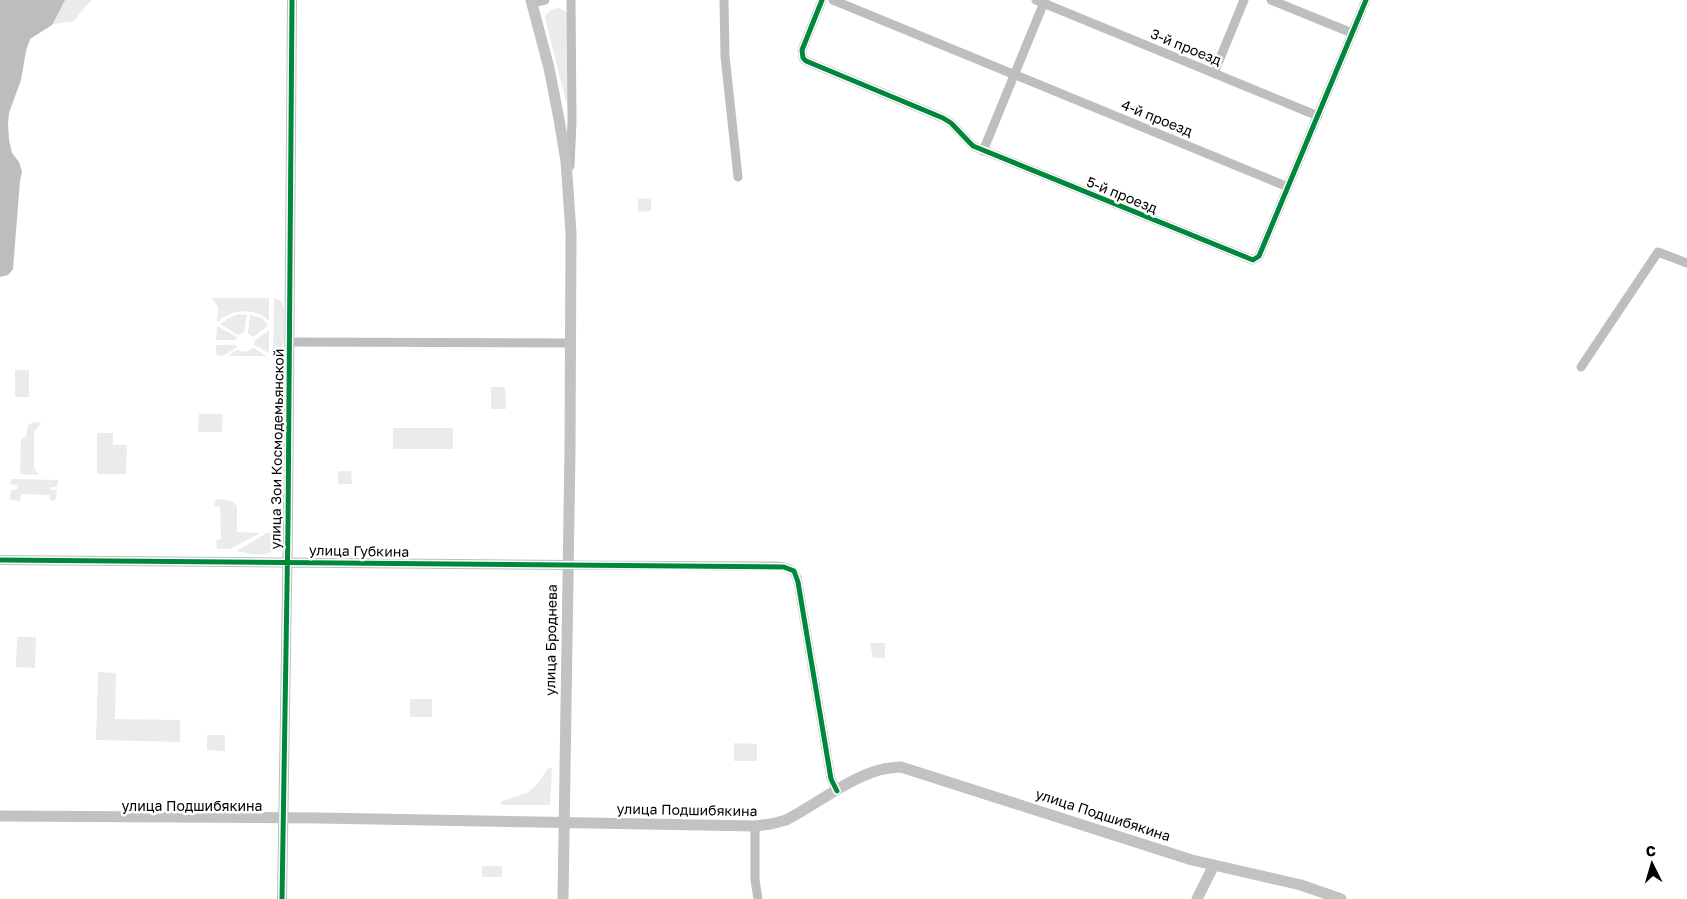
<svg xmlns="http://www.w3.org/2000/svg" width="1687" height="899" viewBox="0 0 1687 899" font-family="'Golos Text',sans-serif">
<style>
.green{fill:#ebebeb}
.water{fill:#bdbdbd}
.lines{fill:none;stroke-linecap:round;stroke-linejoin:round}
.minor{stroke:#bebebe;stroke-width:9}
.tertiary{stroke:#bebebe;stroke-width:10}
.secondary{stroke:#c2c2c2;stroke-width:11}
.cycleway-casing{stroke:#fff;stroke-width:8}
.cycleway{stroke:#00873e;stroke-width:5}
.labels{text-anchor:middle;stroke-width:5;stroke-linejoin:round;paint-order:stroke}
.street-label{font-size:14px;fill:#000;stroke:#fff}
</style>
<rect width="100%" height="100%" fill="#fff"/>
<path class="green" d="M54,0H92C88,3 78,15 75,21L35,26Z
M559,8L564,10L568,15V104L566,102L545,18C547,11 551,9 559,8Z
M651,198V211L638,212V199Z
M212,298H269V321C254,307 233,309 217,322L218,307Z
M274,298L281,301L284,308V340L281,349L273,354Z
M238,314L247,315L244,332L238,335L220,324L229,318Z
M250,315L262,318L268,326L253,337L248,333Z
M217,326L237,337L236,340H216Z
M269,330V353L254,345L255,340Z
M216,345H235L237,347L225,355L219,356L216,353Z
M253,348L267,356H228L237,350L246,352Z
M15,370H29V397H15Z
M491,387H505L506,409H491Z
M199,414H223L222,432H198Z
M34,422L41,423L34,432V469L39,475L20,474L21,440L26,436L28,425Z
M393,428H453V449H393Z
M97,433H113V445H127L126,474H97Z
M338,471H351L352,484H338Z
M11,479L58,480L57,487H50V490H57L56,499L53,501H51L49,495L21,494L20,501L10,500L11,490H17L18,485L10,484Z
M219,499L232,501L237,506V532L261,533L230,549H217L216,540L221,539L220,507L215,506L214,503L216,500Z
M267,533H279C278,562 256,555 236,551Z
M17,637H36L35,668L16,667Z
M870,643H885V658H873Z
M98,672L116,673L115,719L180,720V742L96,740Z
M410,699H432V717H410Z
M207,735H225V751L207,750Z
M734,743L757,744V761H734Z
M548,768H552L550,805H500L502,801C529,792 532,795 548,768Z
M482,866H502V877H482Z"/>
<path class="water" d="M0,0H65L52,25L30,39L26,51L21,80L9,113L8,124L9,140L12,153L19,162L22,172L20,181L13,269L8,275L0,277Z"/>
<g class="lines">
<path class="minor" d="M724,0L725,56L738,177
M822,0L802,50L803,58L806,61L943,118L951,123L973,146L1253,260L1259,256L1366,0
M833,0L1288,187
M1036,0L1318,116
M1271,0L1352,33
M532,3L545,0
M1214,73L1244,0
M983,151L1045,0
M570,166L572,121L571,0
M290,342L570,343
M1581,367L1658,252L1687,263
M568,565L777,566C789,567 795,569 798,582L831,779L837,791
M755,826V880L758,899"/>
<path class="tertiary" d="M0,560L568,565
M282,899L288,526L292,0"/>
<path class="secondary" d="M531,0L549,68L559,119L566,161L571,233L570,450L563,899
M0,816L319,818L755,826L771,824L786,820C822,802 860,767 901,767L1192,860L1301,885L1341,899
M1197,899L1214,865"/>
<defs>
<path id="cycleway" d="M822,0L802,50L803,58L806,61L943,118L951,123L973,146L1253,260L1259,256L1366,0
M0,560L784,567L794,571L798,582L831,779L837,791
M282,899L288,526L292,0"/>
</defs>
<use href="#cycleway" class="cycleway-casing"/>
<use href="#cycleway" class="cycleway"/>
</g>
<g class="labels">
<g class="street-label">
<text transform="translate(1186 47) rotate(22)" y="5">3-й проезд</text>
<text transform="translate(1157 118) rotate(22)" y="5">4-й проезд</text>
<text transform="translate(1122 195) rotate(22)" y="5">5-й проезд</text>
<text transform="translate(277 449) rotate(-89)" y="5">улица Зои Космодемьянской</text>
<text transform="translate(359 551) rotate(1)" y="5">улица Губкина</text>
<text transform="translate(551 640) rotate(-89)" y="5">улица Броднева</text>
<text x="192" y="811">улица Подшибякина</text>
<text transform="translate(687 810) rotate(1)" y="5">улица Подшибякина</text>
<text transform="translate(1103 815) rotate(18)" y="5">улица Подшибякина</text>
</g>
</g>
<g transform="translate(1652 864) rotate(355)" stroke="#ffffff" stroke-width="4" paint-order="stroke">
<path d="M0-4L9 19L0 12L-9 19Z" fill="#000000"/>
<text y="-8" font-size="14" font-weight="bold" text-anchor="middle" fill="#000000">С</text>
</g>
</svg>
